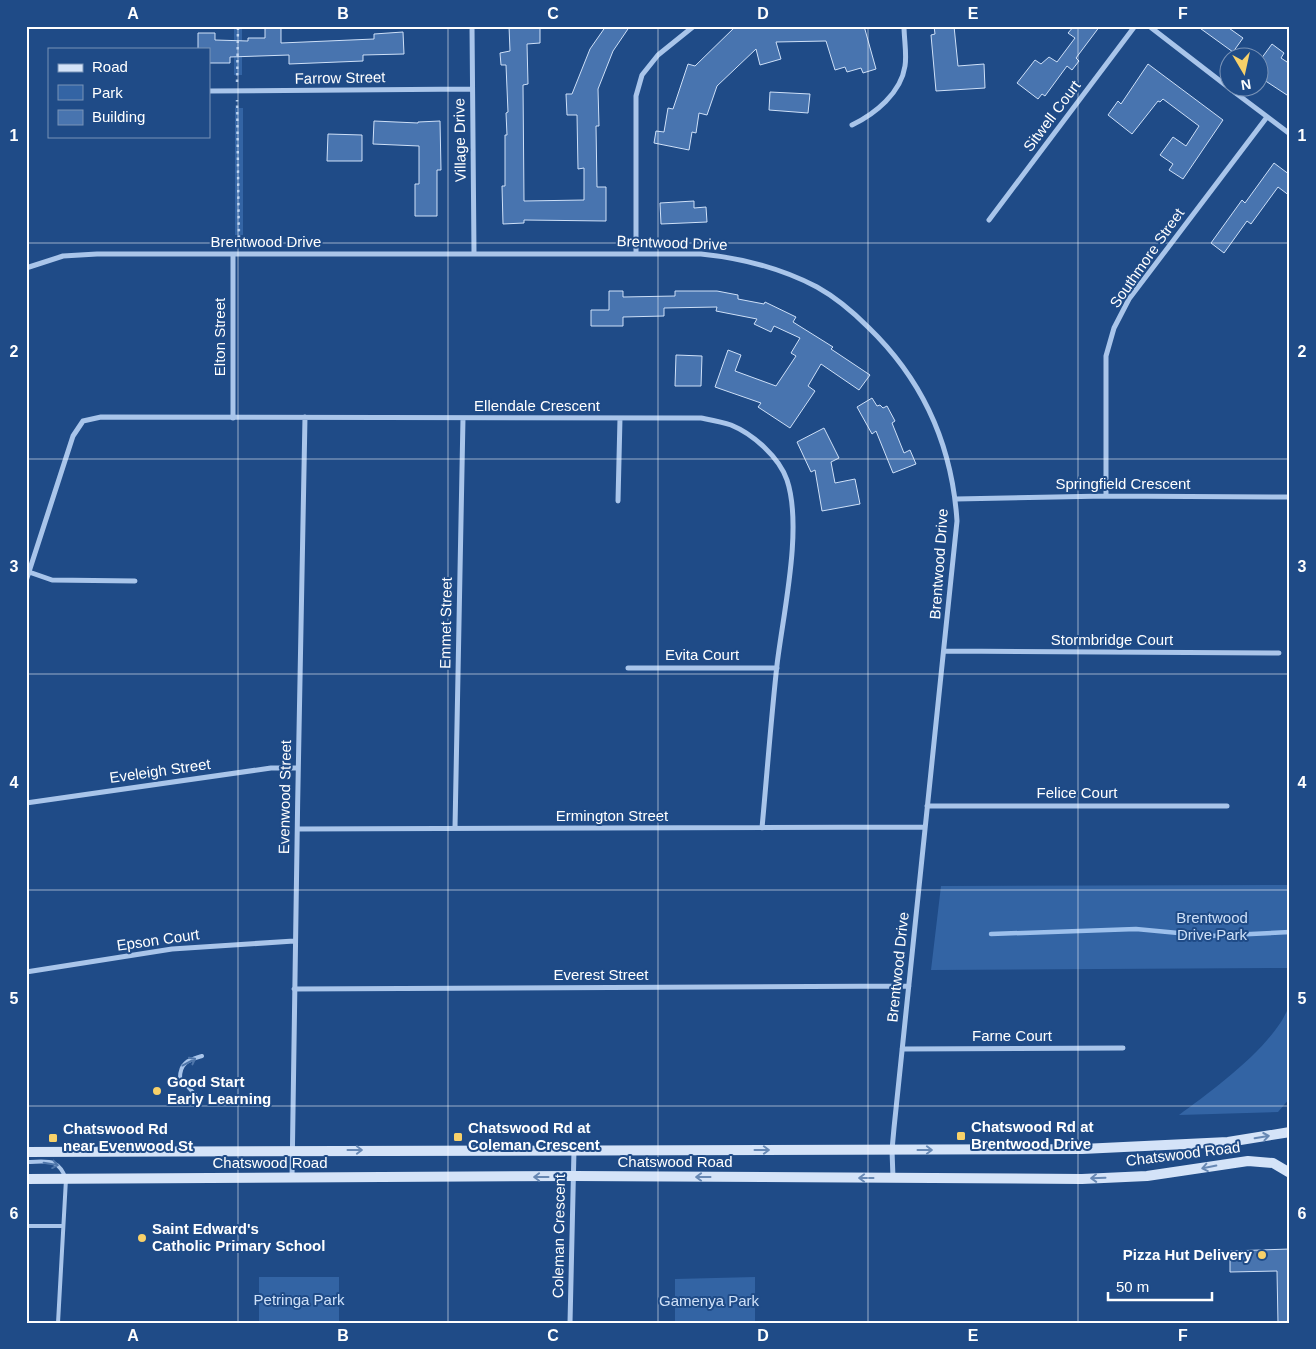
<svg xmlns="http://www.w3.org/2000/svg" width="1316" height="1349" viewBox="0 0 1316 1349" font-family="Helvetica,sans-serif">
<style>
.green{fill:#3364a4}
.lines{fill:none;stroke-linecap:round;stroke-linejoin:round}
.stream{stroke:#9dc0ec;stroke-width:4.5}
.building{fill:#4874af;stroke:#cee0f8}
.path{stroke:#a9c5ea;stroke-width:2.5;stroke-dasharray:2.5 4;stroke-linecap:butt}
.service{stroke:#a9c5ea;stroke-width:4}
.minor{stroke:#a9c5ea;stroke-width:5}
.secondary{stroke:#d4e3f8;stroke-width:10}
.oneway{stroke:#4f76aa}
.oneway2{stroke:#6788b4}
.grid{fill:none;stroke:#fff;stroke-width:1;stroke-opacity:0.55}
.poi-dot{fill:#f8d169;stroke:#1f4b87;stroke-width:2}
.labels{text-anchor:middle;stroke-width:4;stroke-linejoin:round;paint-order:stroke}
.street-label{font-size:15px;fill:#fff;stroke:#1f4b87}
.park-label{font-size:15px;fill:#cee0f8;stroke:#1f4b87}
.poi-label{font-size:15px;font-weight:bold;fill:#fff;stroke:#1f4b87;text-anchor:start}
.neatline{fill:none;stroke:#fff;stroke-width:2}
.grid-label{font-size:16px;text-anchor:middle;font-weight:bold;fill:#fff}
</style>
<rect width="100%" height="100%" fill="#1f4b87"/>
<path class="green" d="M234,26H242V75H234Z
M235,108H243V235H235Z
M1290,885V968L931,970L941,886Z
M1290,983V1098L1278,1112L1179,1115C1212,1091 1275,1045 1289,1006C1291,1000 1290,990 1290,983Z
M259,1277H339V1323H259Z
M755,1277V1323H580L675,1321V1279Z"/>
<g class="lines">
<path class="stream" d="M991,934L1136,929L1210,936L1290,932"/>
</g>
<path class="building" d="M281,26V43L374,39V34L403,32L404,54L363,55V61L289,64V55L230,57V63H209V49H198V33H215V40L248,41V38H265V27Z
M509,26H540V43L527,44L528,84L523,85L524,201L584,200V168L578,169L577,115H567L566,94H572L590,49L606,26H630L613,51L598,89L599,126H596L597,187H606V221L524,220V223L503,224L502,186H505V135H507L506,113L508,112L506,65H501L500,53L510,51Z
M736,26H864L876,69L863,73L861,68L847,72L845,67L835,70L826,41L776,42L781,59L760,65L756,49L717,86L707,115L699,113L696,133L692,132L689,150L654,143L656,131L664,132L668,108L673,109L688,64L695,66Z
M934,26H954L958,66L984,64L985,88L936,91L931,35L935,34Z
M1074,26H1100L1076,58L1079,61L1072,70L1067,66L1045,96L1042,94L1038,99L1017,83L1035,60L1041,64L1049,57L1057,62L1075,38L1068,33Z
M1197,26H1226L1243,38L1233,52Z
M1272,44L1284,53L1281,58L1290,64V97L1258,76V63Z
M1148,64L1223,120L1183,179L1169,170L1173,164L1160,155L1173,137L1186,146L1199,126L1163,99L1160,102L1158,101L1132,134L1108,115L1118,101L1121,104Z
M770,92L810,94L808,113L769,110Z
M374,121L418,123V122L440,121L441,170H437V216H415V184H419V146L373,144Z
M328,134L362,135V161H327Z
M1274,163L1290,175V196L1278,187L1251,224L1247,221L1224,253L1211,243L1242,200L1245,203Z
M694,201V208L706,207L707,222L661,224L660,203Z
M609,291H623V297L675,296V291H717L738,295V299L764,304L765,302L796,317L793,322L833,347L831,349L870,375L859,390L821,364L808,386L815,391L790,428L758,407L761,403L715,387L728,350L741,355L735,371L776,386L796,356L791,353L800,338L774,326L771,332L754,324L757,319L716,311L717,307L664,308V316L623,317V326H591V310H609Z
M676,355L702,356L701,386H675Z
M872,398L877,406L880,405L883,408L887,406L895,421L892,423L904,453L910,450L916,464L893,473L876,431L872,434L857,407Z
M824,428L839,458L831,462L835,483L855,479L860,504L822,511L815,470L811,472L797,442Z
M1290,1249V1323H1278L1277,1271L1230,1272V1251Z"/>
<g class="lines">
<path class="path" d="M237,82L238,26
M237,244L239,239L237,100"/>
<path class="service" d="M199,1099L180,1078C180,1062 189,1060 202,1056
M26,1162C47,1162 58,1157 66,1179L58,1323
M26,1226H63"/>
<path class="minor" d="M472,26L474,253
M1149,26L1228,87
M1229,88L1290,134
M209,91L472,89
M852,125C875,114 901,93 905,66C907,54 904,39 904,26
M989,220L1135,26
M636,253V96L642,75L658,55L694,26
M26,268L63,256L97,254H701C741,258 781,268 817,287C835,297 853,312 868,327C923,380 952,444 957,521L894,1128L892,1150L893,1178
M233,418V255
M1106,496V356L1114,328L1129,299L1267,117
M956,499L1106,496L1290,497
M618,501L620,418
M29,572L52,580L135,581
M26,581L73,436L83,421L101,417L701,418C711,420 722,422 731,425C753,434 779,457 787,480C803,528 783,614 777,665C771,719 767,774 762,828
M945,651L1279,653
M628,668H777
M26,803L271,768H298
M927,806H1227
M455,828L463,418
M298,829L925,827
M26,972L172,949L294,941
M294,989L909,986
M902,1049L1123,1048
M292,1178C295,924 300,671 305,417
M570,1323L574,1150"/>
<path class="secondary" d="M26,1152L1082,1149L1228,1142L1290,1132
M26,1179L574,1176L1082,1179L1147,1176L1248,1161L1273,1163L1290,1173"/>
</g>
<defs><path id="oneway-shaft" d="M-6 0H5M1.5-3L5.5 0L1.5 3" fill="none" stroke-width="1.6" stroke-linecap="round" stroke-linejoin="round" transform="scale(1.25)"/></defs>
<g class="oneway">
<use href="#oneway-shaft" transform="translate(189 1062) rotate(-28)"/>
<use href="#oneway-shaft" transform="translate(51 1164) rotate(10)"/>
</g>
<g class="oneway2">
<use href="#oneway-shaft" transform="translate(1262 1137) rotate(-9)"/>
<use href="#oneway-shaft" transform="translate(355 1150)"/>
<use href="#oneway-shaft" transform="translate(762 1150)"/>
<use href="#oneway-shaft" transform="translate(925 1150)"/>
<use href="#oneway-shaft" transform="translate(1209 1167) rotate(169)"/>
<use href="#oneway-shaft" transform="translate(541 1177) rotate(180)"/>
<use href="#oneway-shaft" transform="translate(703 1177) rotate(-180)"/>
<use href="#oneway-shaft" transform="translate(866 1178) rotate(-180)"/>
<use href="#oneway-shaft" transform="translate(1098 1178) rotate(178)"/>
</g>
<path class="grid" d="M238,26V1323M448,26V1323M658,26V1323M868,26V1323M1078,26V1323M26,243H1290M26,459H1290M26,674H1290M26,890H1290M26,1106H1290"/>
<g class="poi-dot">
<circle cx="157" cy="1091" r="5"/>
<rect x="956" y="1131" width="10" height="10" rx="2.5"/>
<rect x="453" y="1132" width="10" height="10" rx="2.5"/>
<rect x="48" y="1133" width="10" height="10" rx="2.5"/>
<circle cx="142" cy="1238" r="5"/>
<circle cx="1262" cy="1255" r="5"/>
</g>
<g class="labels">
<g class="street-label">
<text transform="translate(340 78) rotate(-1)" y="5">Farrow Street</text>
<text transform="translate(1052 116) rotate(-53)" y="5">Sitwell Court</text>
<text transform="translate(460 140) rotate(-91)" y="5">Village Drive</text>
<text x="266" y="247">Brentwood Drive</text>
<text transform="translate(672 243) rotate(2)" y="5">Brentwood Drive</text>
<text transform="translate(1147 258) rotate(-55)" y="5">Southmore Street</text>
<text transform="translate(220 337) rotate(-90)" y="5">Elton Street</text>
<text x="537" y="411">Ellendale Crescent</text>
<text x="1123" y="489">Springfield Crescent</text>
<text transform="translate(939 564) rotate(-86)" y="5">Brentwood Drive</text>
<text transform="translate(446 623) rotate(-89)" y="5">Emmet Street</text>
<text x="1112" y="645">Stormbridge Court</text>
<text x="702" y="660">Evita Court</text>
<text transform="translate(160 771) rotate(-8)" y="5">Eveleigh Street</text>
<text x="1077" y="798">Felice Court</text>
<text transform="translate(285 797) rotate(-89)" y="5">Evenwood Street</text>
<text x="612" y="821">Ermington Street</text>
<text transform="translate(158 940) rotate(-8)" y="5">Epson Court</text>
<text transform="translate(898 967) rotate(-84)" y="5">Brentwood Drive</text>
<text x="601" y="980">Everest Street</text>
<text x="1012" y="1041">Farne Court</text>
<text transform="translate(1183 1154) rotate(-7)" y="5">Chatswood Road</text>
<text x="675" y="1167">Chatswood Road</text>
<text x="270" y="1168">Chatswood Road</text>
<text transform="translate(559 1236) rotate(-89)" y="5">Coleman Crescent</text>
</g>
<g class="park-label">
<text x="1212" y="923">Brentwood<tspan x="1212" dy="17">Drive Park</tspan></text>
<text x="299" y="1305">Petringa Park</text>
<text x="709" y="1306">Gamenya Park</text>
</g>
<g class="poi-label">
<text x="167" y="1087">Good Start<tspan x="167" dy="17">Early Learning</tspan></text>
<text x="971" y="1132">Chatswood Rd at<tspan x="971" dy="17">Brentwood Drive</tspan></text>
<text x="468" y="1133">Chatswood Rd at<tspan x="468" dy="17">Coleman Crescent</tspan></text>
<text x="63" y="1134">Chatswood Rd<tspan x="63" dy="17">near Evenwood St</tspan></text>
<text x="152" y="1234">Saint Edward's<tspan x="152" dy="17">Catholic Primary School</tspan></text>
<text x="1252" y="1260" text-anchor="end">Pizza Hut Delivery</text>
</g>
</g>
<rect width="1316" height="1349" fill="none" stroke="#1f4b87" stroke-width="55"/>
<rect x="48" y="48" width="162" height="90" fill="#1f4b87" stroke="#7993b7"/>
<rect x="58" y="64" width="25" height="8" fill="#d4e3f8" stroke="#7993b7"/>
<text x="92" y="72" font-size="15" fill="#ffffff">Road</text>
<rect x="58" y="85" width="25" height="15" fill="#3364a4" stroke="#7993b7"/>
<text x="92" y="98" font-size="15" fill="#ffffff">Park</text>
<rect x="58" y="110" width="25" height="15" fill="#4874af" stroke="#7993b7"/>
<text x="92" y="122" font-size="15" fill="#ffffff">Building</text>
<g transform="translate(1244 72) rotate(171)"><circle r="24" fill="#1f4b87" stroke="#7993b7"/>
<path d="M0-4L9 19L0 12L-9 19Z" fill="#f8d169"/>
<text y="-8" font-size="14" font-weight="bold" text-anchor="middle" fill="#ffffff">N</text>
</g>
<path d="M1108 1292v8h104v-8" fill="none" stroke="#ffffff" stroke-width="2.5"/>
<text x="1116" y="1292" font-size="15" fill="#ffffff" stroke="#1f4b87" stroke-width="4" paint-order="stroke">50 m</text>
<rect x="28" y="28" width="1260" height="1294" class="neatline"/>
<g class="grid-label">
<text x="133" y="19">A</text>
<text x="343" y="19">B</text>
<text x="553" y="19">C</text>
<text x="763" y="19">D</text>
<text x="973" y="19">E</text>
<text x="1183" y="19">F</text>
<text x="14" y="141">1</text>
<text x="1302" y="141">1</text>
<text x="14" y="357">2</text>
<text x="1302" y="357">2</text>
<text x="14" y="572">3</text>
<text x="1302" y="572">3</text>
<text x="14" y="788">4</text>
<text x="1302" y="788">4</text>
<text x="14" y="1004">5</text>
<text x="1302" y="1004">5</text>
<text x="14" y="1219">6</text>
<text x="1302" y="1219">6</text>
<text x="133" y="1341">A</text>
<text x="343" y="1341">B</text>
<text x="553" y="1341">C</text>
<text x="763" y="1341">D</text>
<text x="973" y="1341">E</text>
<text x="1183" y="1341">F</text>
</g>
</svg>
